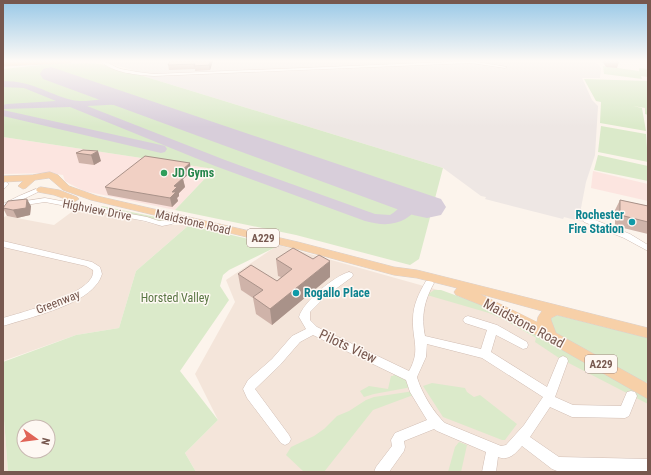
<svg xmlns="http://www.w3.org/2000/svg" width="651" height="475" viewBox="0 0 651 475" font-family="'Roboto Condensed',sans-serif">
<style>
.residential{fill:#f4e5da}
.commercial{fill:#fce5e0}
.industrial{fill:#eee7e4}
.green{fill:#dbeaca;fill-rule:evenodd}
.lines{fill:none;stroke-linecap:round;stroke-linejoin:round}
.taxiway{fill:#d8ceda;fill-rule:evenodd}
.runway{fill:#d8ceda;fill-rule:evenodd}
.minor-casing{stroke:#d1bdb3;stroke-width:1}
.major-casing{stroke:#d9d0ce;stroke-width:1}
.minor{fill:#fff;fill-rule:evenodd}
.major{fill:#f7d0a8;fill-rule:evenodd}
.wall{fill:#cfb3a9}
.shaded-wall{fill:#a99289}
.building{fill:#f1d0c4;stroke:#a99289}
.leisure-dot{fill:#2e9e5b;stroke:#fef8f3;stroke-width:1.5}
.culture-dot{fill:#0f9aa8;stroke:#fef8f3;stroke-width:1.5}
.labels{text-anchor:middle;stroke-width:3;stroke-linejoin:round;paint-order:stroke}
.shield{fill:#fef8f3;stroke:#a08880;stroke-width:1}
.shield-label{font-size:11px;font-weight:bold;fill:#77584f}
.leisure-label{font-size:12px;font-weight:bold;fill:#27864d;stroke:#fef8f3;text-anchor:start}
.street-label{font-size:12px;fill:#77584f;stroke:#fef8f3}
.culture-label{font-size:12px;font-weight:bold;fill:#0d838f;stroke:#fef8f3;text-anchor:end}
.park-label{font-size:12px;fill:#597643;stroke:#fef8f3}
.near-street-label{font-size:14px;fill:#77584f;stroke:#fef8f3}
</style>
<rect width="100%" height="100%" fill="#fcf4ec"/>
<path class="residential" d="M77,208L116,215L157,225H189L136,271L119,328L76,335L3,361V218L6,216L54,225Z
M278,245L438,290L522,320V330L648,403V472H196L185,453L218,420L195,374L235,302L226,280Z
M3,406L8,472H3Z"/>
<path class="commercial" d="M3,137L214,169L175,210L84,191L70,184L65,181L63,175L49,173L3,174Z
M593,171L648,184V201L591,188Z"/>
<path class="industrial" d="M109,61H595L601,68L600,78H582L592,100L598,106L595,155L586,182L581,208L583,222L564,217L563,219L485,199L486,197L481,196L443,168L143,76L339,67L156,74L143,73L108,63Z"/>
<path class="green" d="M86,63L101,64L143,76L443,168L419,259L410,265L296,235L175,210L214,169L3,137V69L50,64Z
M603,66L639,71V68L648,69V77L641,76L642,79L604,74Z
M584,79L648,81V115L645,114V108L633,106L642,108L646,131L600,123L601,102L596,101Z
M601,126L646,134L648,162L598,152Z
M598,155L648,166V181L594,170Z
M102,206L170,220L163,223L100,208Z
M189,225L278,246L229,270L223,275L220,286L229,300L180,371L218,420L185,453L196,472H8L3,406V362L76,335L119,328L136,271ZM24,427H48V451H24Z
M434,290H441L485,306L648,396V404L559,358L535,342L536,338L505,320L489,313L427,295Z
M556,315L648,338V383L643,382L557,334L551,330L548,320Z
M397,372L407,380L412,387L374,394L364,397L360,391L369,386L388,389L391,376H393Z
M432,383L465,388L467,392L474,397L480,395L517,424L505,440H502L443,417L423,386Z
M414,391L416,394L373,410L324,472H304L286,455L291,447L314,436L324,429L337,416L349,411L366,400L374,397Z
M459,442L467,445L461,472H448L455,447Z"/>
<g class="lines">
<path class="taxiway" d="M3,81C33,81 45,93 72,100C88,104 113,95 131,99L132,101L127,104L87,106L225,160L375,214L390,215C401,209 407,196 420,199L423,202C407,224 390,228 365,221L215,166L70,107L3,109V105L7,104L56,101L24,88L3,87Z
M3,110L161,145L165,146L167,149L165,152L161,153L3,116Z"/>
<path class="runway" d="M51,67L441,199L446,207L441,215L427,218L413,215L43,79L40,74L43,69Z"/>
<defs>
<path id="minor" d="M100,61C107,61 114,67 121,69C132,71 143,73 154,74L471,61L507,67L505,68L471,63L154,76C137,75 113,73 100,61Z
M6,182L9,184L5,188L3,189V183Z
M36,189L38,190L39,191L38,192L3,209V204L19,196Z
M45,198L147,217L159,221H166L177,216L181,218L172,224L162,226L145,221L45,202L19,206L15,204L19,202Z
M584,218H590L630,234L648,245V251L624,238L584,222L583,220Z
M3,241L92,262L100,267L102,274C101,277 99,282 96,285C80,306 28,318 3,326V318C20,313 97,293 93,270L86,266L3,247Z
M349,272L352,273L353,275L352,277L326,296L310,312V320L317,327L409,371C421,350 412,340 413,319C413,305 419,293 426,281H432L434,283C424,301 421,316 425,336L481,349L487,330L465,323L463,320L465,317L468,316L497,325L527,342L528,345L527,348L523,349L496,335L491,352L547,387L559,358L563,356L567,358L568,361L555,397L573,405L621,406L627,392L631,391L635,392L637,396L629,416L625,418L572,417L550,407L530,437L559,457L648,459V472L557,471L552,469L522,446C515,454 509,461 498,457L496,472H482L486,452L437,431L434,429L404,441L405,447L404,451L389,472H374L376,467L392,446L391,440L395,433L427,420L410,392L406,380L313,335L300,342L280,365L255,389L289,435L291,439L289,443L285,445L281,443L247,398L243,389L248,380L272,359L292,336L306,329L299,317C303,302 334,276 349,272ZM427,344L482,358L543,397L524,425L506,445L501,446L445,423C434,413 421,392 417,377L426,357Z"/>
<path id="major" d="M38,61H73L70,63L3,66V62Z
M50,172L58,175L69,186L97,196L298,242L394,267L417,270L648,328V338L557,315L551,318V320L556,333L648,384V399L517,324L481,305L456,295L454,292L457,288L417,278L394,275L297,249L91,200L63,190L49,178L35,180L26,188L23,189L18,186L23,181L3,182V176L32,175ZM480,294L542,311L538,317L537,322Z
M41,187L59,190L77,197L79,199L74,202L54,195L38,192L36,190L38,188Z"/>
</defs>
<use href="#minor" class="minor-casing"/>
<use href="#major" class="major-casing"/>
<use href="#minor" class="minor"/>
<use href="#major" class="major"/>
</g>
<path class="wall" d="M213,61L210,70L195,71V69L169,70L168,65Z
M602,61H618L619,62L617,68L606,67Z
M83,150L101,161L94,165L79,163L76,153Z
M191,172L183,179L185,187L179,193V196L177,198L178,201L172,207L108,195L105,187Z
M620,200L648,206V234L615,226V210Z
M31,206L30,215L17,218L7,216L3,208Z
M276,259L330,277L272,325L256,314L253,298L241,290L238,274L277,281L281,277L278,276Z"/>
<path class="shaded-wall" d="M210,61H213L210,70L209,65Z
M98,151L101,161L94,165L91,155Z
M190,163L191,172L183,179L185,187L179,193V196L177,198L178,201L172,207L170,198L172,192L174,177Z
M27,199L31,206L30,215L17,218L13,210Z
M330,261V277L272,325L270,309Z"/>
<path class="building" d="M170,61H210L209,65L194,66L195,64L168,65Z
M83,150L98,151L91,155L76,153Z
M145,156L190,163L174,177L183,178L174,186L177,187L172,192H176L170,198L105,187Z
M27,199L26,208L13,210L3,208L8,201Z
M620,200L648,206V222L620,215Z
M293,248L313,259L319,255L330,261L270,309L253,297L263,290L238,274L251,265L277,281L292,269L276,259Z"/>
<linearGradient id="sky" x2="0" y2="1"><stop stop-color="#98c8e7"/><stop offset="0.48" stop-color="#fefaf6"/><stop offset="1" stop-color="#fefaf6" stop-opacity="0"/></linearGradient>
<rect width="651" height="127" fill="url(#sky)"/>
<circle class="leisure-dot" cx="164" cy="173" r="4"/>
<g class="culture-dot">
<circle cx="632" cy="222" r="4"/>
<circle cx="296" cy="293" r="4"/>
</g>
<g class="labels">
<g class="shield">
<rect x="247" y="229" width="32" height="18" rx="3"/>
<rect x="585" y="355" width="32" height="18" rx="3"/>
</g>
<g class="shield-label">
<text x="263" y="242">A229</text>
<text x="601" y="368">A229</text>
</g>
<g class="leisure-label">
<text x="172" y="177">JD Gyms</text>
</g>
<g class="street-label">
<text transform="translate(97 210) rotate(11)" y="4">Highview Drive</text>
<text transform="translate(193 222) rotate(13)" y="4">Maidstone Road</text>
<text transform="translate(58 302) rotate(-21)" y="4">Greenway</text>
</g>
<g class="culture-label">
<text x="624" y="219">Rochester<tspan x="624" dy="14">Fire Station</tspan></text>
<text x="304" y="297" text-anchor="start">Rogallo Place</text>
</g>
<g class="park-label">
<text x="175" y="302">Horsted Valley</text>
</g>
<g class="near-street-label">
<text transform="translate(524 323) rotate(28)" y="5">Maidstone Road</text>
<text transform="translate(348 346) rotate(25)" y="5">Pilots View</text>
</g>
</g>
<rect width="651" height="475" fill="none" stroke="#77584f" stroke-width="8"/>
<g transform="translate(36 439) rotate(104)"><circle r="19" fill="#fef8f3" stroke="#c8b8b1"/>
<path d="M0-3L7 15L0 10L-7 15Z" fill="#e06457"/>
<text y="-6" font-size="11" font-weight="bold" text-anchor="middle" fill="#77584f">N</text>
</g>
</svg>
